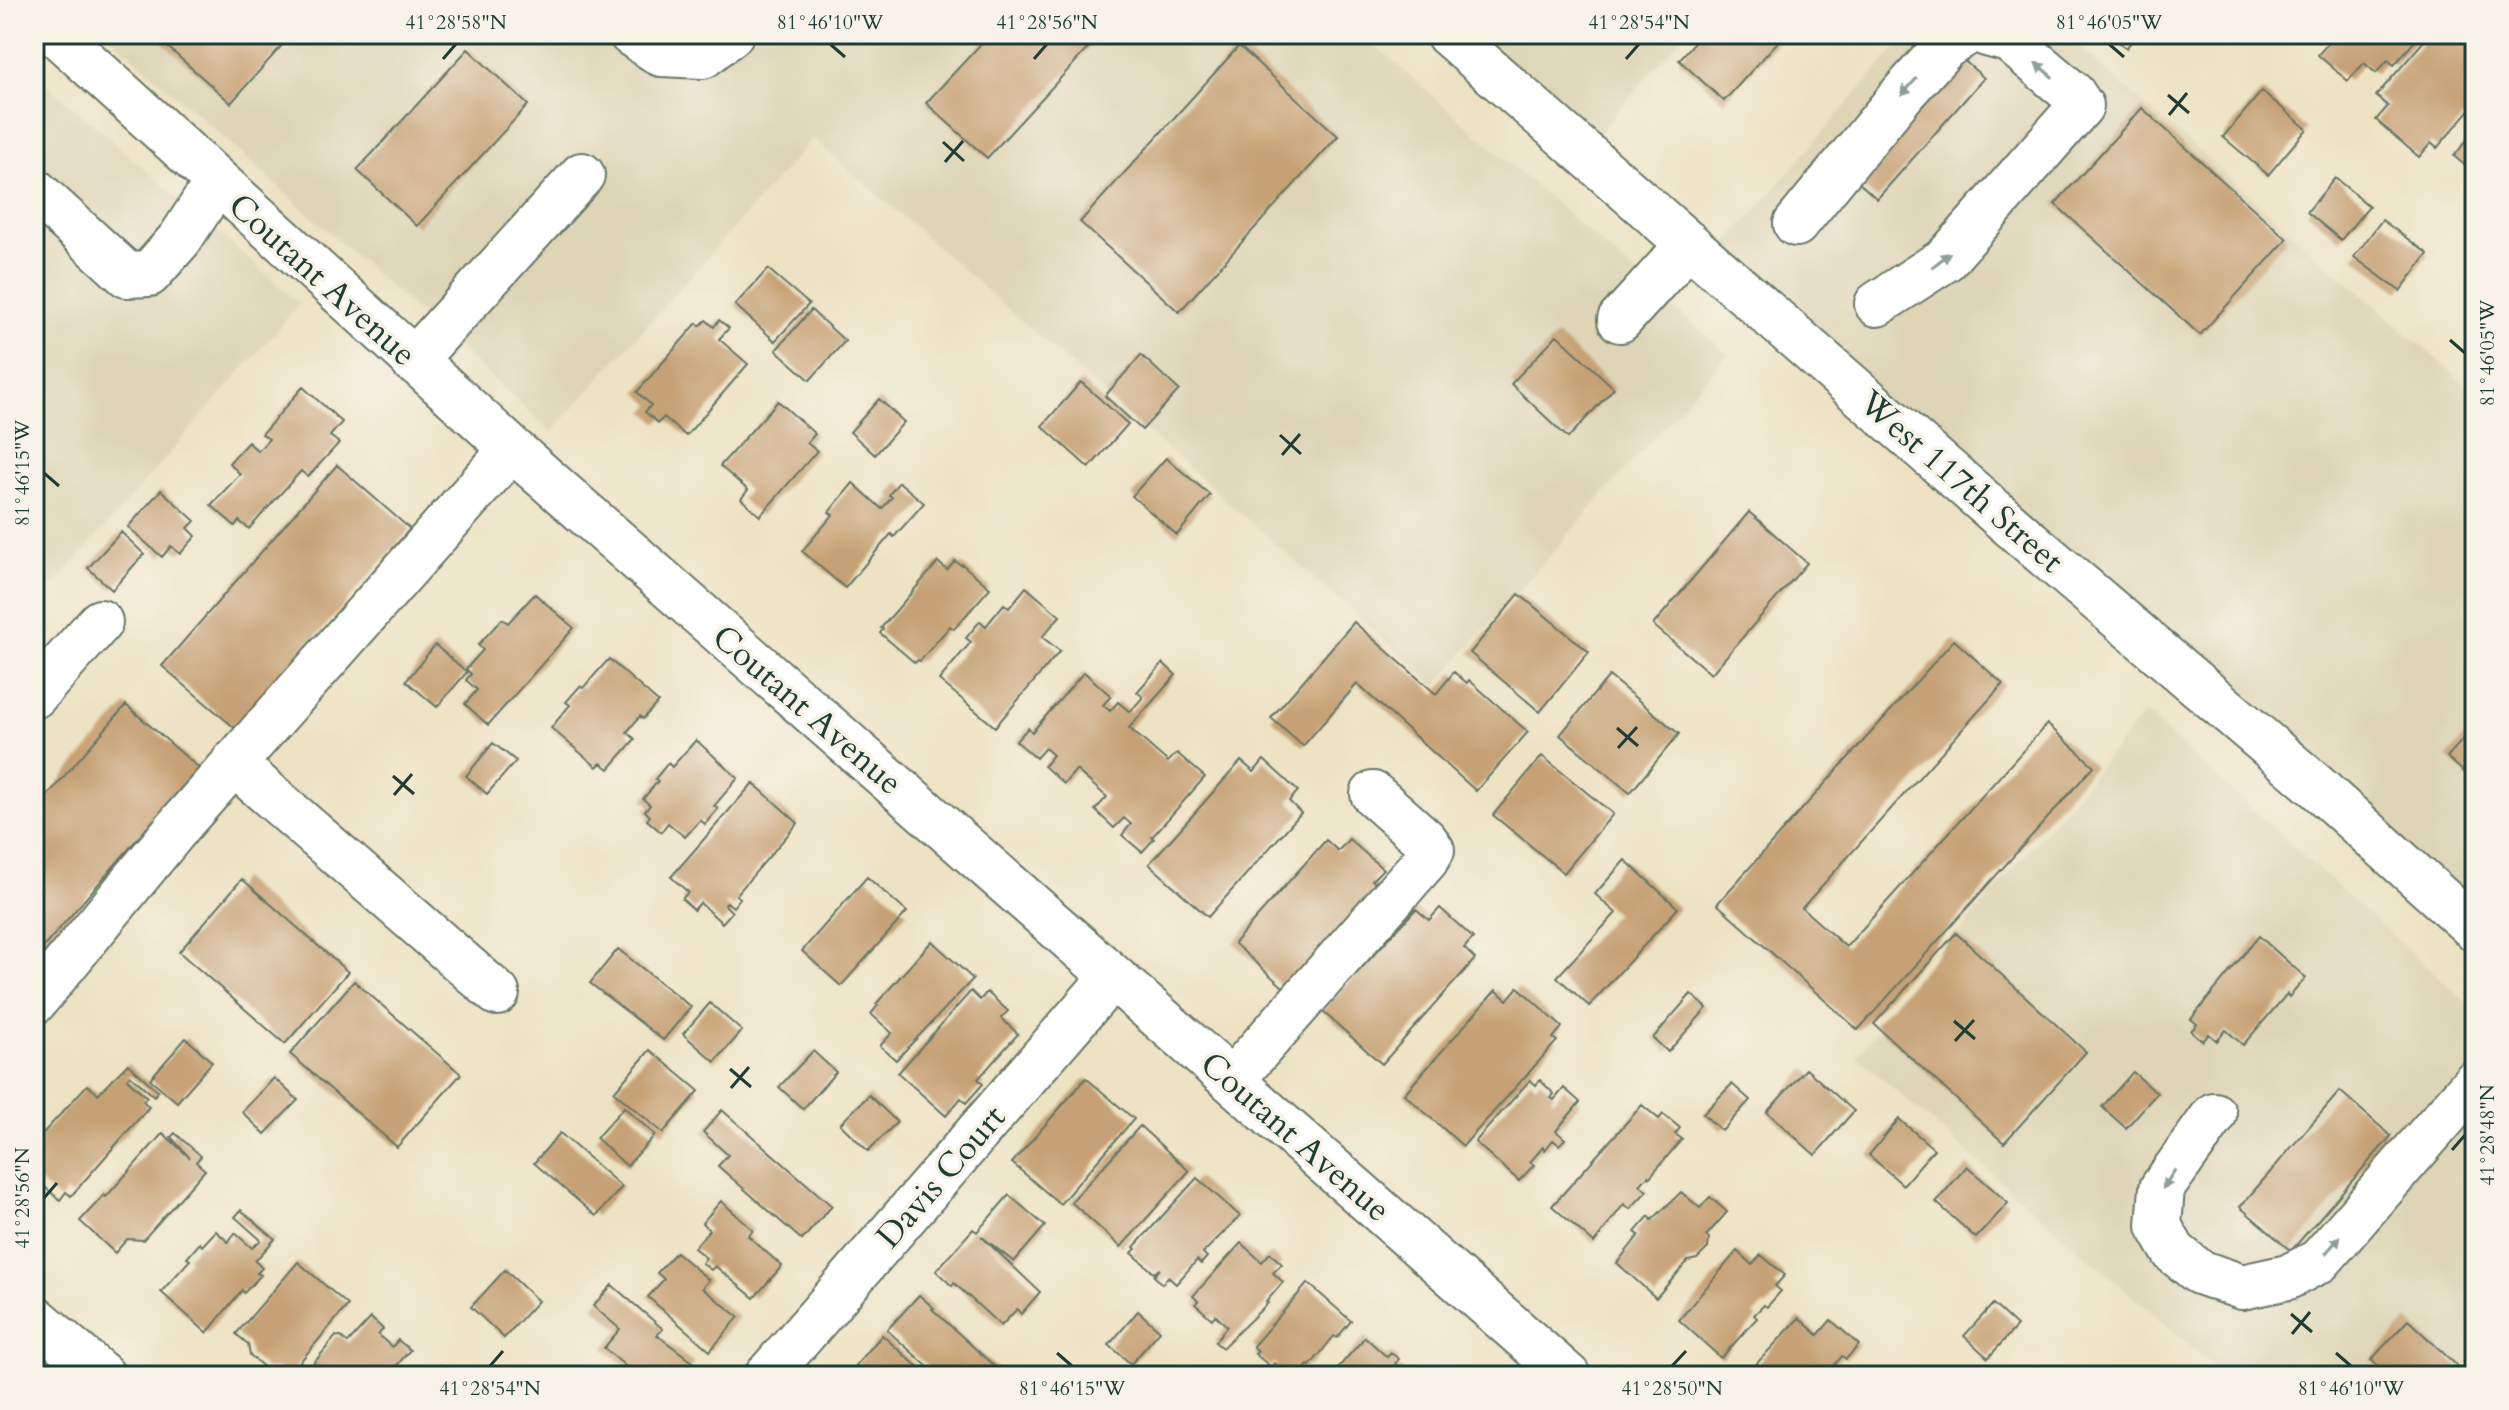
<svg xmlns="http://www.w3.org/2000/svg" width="2509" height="1410" viewBox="0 0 2509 1410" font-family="Cardo,serif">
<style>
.built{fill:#ddd5b5}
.building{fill:#c6a175}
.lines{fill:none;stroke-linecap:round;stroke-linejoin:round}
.minor-casing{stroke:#677766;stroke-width:48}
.major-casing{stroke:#677766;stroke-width:48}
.minor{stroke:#fff;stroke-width:44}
.major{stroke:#fff;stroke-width:44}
.oneway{fill:#8f9e9a}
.ticks{fill:none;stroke:#1f3d34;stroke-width:3}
.labels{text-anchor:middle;stroke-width:7;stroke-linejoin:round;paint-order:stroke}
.street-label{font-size:34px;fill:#1f3d34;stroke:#f7f3e8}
.neatline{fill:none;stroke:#1f3d34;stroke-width:3}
.ticks-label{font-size:20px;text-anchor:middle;fill:#1f3d34}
</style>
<rect width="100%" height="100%" fill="#f7f3e8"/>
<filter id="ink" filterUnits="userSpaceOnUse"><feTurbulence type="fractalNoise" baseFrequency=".0125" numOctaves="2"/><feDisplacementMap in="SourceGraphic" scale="16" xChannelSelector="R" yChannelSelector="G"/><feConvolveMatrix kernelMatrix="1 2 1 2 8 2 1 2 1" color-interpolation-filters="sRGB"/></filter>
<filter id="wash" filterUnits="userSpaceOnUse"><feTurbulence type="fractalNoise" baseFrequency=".006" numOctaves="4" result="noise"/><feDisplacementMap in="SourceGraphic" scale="32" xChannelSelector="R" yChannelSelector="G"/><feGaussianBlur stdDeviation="1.8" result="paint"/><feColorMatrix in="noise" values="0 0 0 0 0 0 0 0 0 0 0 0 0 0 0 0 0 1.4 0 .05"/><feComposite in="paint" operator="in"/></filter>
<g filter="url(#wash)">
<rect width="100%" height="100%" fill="#ede3c3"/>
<path class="built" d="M108,34H1362L1727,354L1436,685L813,138L552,432Z
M1448,34H1684L1583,151Z
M1908,34H2064L2475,393V929L1711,262Z
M34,73L300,304L34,608Z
M2145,713L2475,1010V1376H2308L2299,1368L2291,1376H2225L1856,1056Z"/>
<g id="blocks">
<path class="building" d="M153,34H292L231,103Z
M990,34H1101L987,158L926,103Z
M1702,34H1785L1724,101L1679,60Z
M2110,34H2138L2126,48Z
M2336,34H2421L2394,65L2388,60L2376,73L2364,63L2348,81L2318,55Z
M2430,34H2475V104L2437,148L2431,143L2419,157L2376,120L2388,106L2376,96Z
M1239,46L1338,136L1179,312L1080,222Z
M468,49L528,105L417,226L357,170Z
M1959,56L1984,78L1877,199L1844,169Z
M2262,91L2307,129L2268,175L2223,137Z
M2142,108L2287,239L2200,335L2055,204Z
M2475,130V174L2454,156Z
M2335,178L2369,206L2341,240L2307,212Z
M2382,220L2428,254L2400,291L2354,257Z
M768,269L809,304L775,341L735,305Z
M811,310L845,341L810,380L776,350Z
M706,320L714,327L719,320L729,328L719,339L748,364L686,436L664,417L658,423L645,412L651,405L637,392L697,323L700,326Z
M1557,335L1614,388L1568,438L1511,384Z
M1141,355L1179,390L1142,430L1105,396Z
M1081,382L1128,424L1089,468L1042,426Z
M303,387L342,422L330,436L339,443L308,477L301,471L249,529L239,521L235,526L211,505L240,474L229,463L248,442L258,451L269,439L262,434Z
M879,399L904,422L875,455L850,432Z
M778,401L815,434L807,443L817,451L760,516L741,499L748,490L720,466Z
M1166,458L1210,495L1177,535L1132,496Z
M337,465L410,529L236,729L162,666Z
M899,482L924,503L894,537L891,534L845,588L802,551L833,515L829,512L853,483L882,509L892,497L889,495Z
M161,490L195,521L188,528L196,536L180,554L171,546L162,557L128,527Z
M1749,512L1807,563L1711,674L1653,625Z
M121,532L144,554L112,590L88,568Z
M955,561L961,565L962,564L990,588L954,629L950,626L920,661L918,660L915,663L880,633L883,629L881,628L938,562L947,570Z
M1026,587L1060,616L1042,637L1060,651L995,727L939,680L971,642L966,638L980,621L986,626L1004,604L1009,608Z
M535,594L574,628L488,725L465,704L477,690L466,680L471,674L466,669L483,650L478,645L502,619L508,623Z
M1519,594L1589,652L1540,712L1470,653Z
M1354,622L1436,694L1454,672L1467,683L1469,680L1528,732L1476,791L1357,684L1303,746L1271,718Z
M1954,640L2003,684L1802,908L1846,947L2047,724L2094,766L1858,1030L1717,904Z
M435,645L467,672L437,707L406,681Z
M609,659L658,702L643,719L640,716L627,732L635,739L609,769L601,763L597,767L551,728L570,705L566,702L580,686L583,688Z
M1163,663L1176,675L1129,728L1168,762L1177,753L1205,777L1152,837L1154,839L1142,852L1122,835L1131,824L1124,818L1114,828L1095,810L1107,797L1076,770L1064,784L1044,766L1053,755L1045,748L1036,758L1016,741L1028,728L1032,732L1084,672L1111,696L1103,705L1110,711L1118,702L1130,712L1143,697L1137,692Z
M1609,676L1679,734L1630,793L1560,735Z
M126,705L199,768L34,958V811Z
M2475,726V782L2447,757Z
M696,740L738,778L714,806L718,809L705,824L700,820L685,837L668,823L661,832L647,820L650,816L645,811L650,805L643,799L658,781L655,779L668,763L672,767Z
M493,743L516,761L487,794L466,776Z
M1542,756L1613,814L1564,873L1493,815Z
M1264,760L1298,791L1289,801L1301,813L1208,917L1149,864L1241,761L1254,772Z
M753,783L798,823L736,895L740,898L733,907L727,902L725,905L732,912L722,923L700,903L694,910L682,899L688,892L671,877Z
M1349,839L1383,869L1372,880L1386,893L1293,996L1234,943L1326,840L1338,851Z
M1625,860L1678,908L1589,1006L1557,977L1616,913L1595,894Z
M867,877L907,912L841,986L802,951Z
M242,879L348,972L285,1044L179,952Z
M1440,908L1473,938L1464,948L1475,959L1382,1064L1322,1011L1416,909L1429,920Z
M1956,933L2086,1052L2004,1143L1874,1024Z
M2259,936L2306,978L2289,997L2287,994L2243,1045L2226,1030L2217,1041L2209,1034L2203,1041L2191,1031L2197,1024L2191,1019Z
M932,941L973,979L896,1060L880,1046L892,1033L871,1014L878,1005L876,1004Z
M618,949L691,1007L663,1040L590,983Z
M354,981L461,1074L397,1147L290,1054Z
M1518,987L1562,1027L1553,1038L1557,1041L1463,1146L1404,1094L1496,990L1507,1000Z
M971,991L980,1000L987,992L1008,1011L1001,1018L1018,1034L978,1079L983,1084L966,1103L961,1098L946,1116L898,1073Z
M1691,994L1707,1008L1668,1052L1653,1038Z
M710,1003L742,1031L715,1062L683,1034Z
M186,1038L212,1062L177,1102L150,1079Z
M650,1050L699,1091L663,1133L614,1092Z
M813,1051L836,1072L803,1109L779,1087Z
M128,1064L158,1091L154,1096L130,1075L127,1079L147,1097L143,1101L149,1107L71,1196L66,1192L60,1200L34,1178V1143L87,1085L98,1094Z
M1806,1069L1854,1111L1815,1155L1767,1112Z
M2133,1072L2157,1093L2126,1128L2102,1107Z
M274,1078L298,1100L265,1134L242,1112Z
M1086,1078L1134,1119L1060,1204L1012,1163Z
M1530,1080L1536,1085L1540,1080L1554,1094L1551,1098L1554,1100L1564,1088L1580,1102L1556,1131L1565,1139L1559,1145L1553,1140L1545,1150L1543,1147L1530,1162L1534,1165L1519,1181L1475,1142Z
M1732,1084L1750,1100L1722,1131L1703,1114Z
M2340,1091L2391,1136L2291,1251L2240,1207Z
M869,1095L897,1122L868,1151L840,1124Z
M1642,1105L1659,1119L1663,1114L1680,1128L1675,1134L1682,1139L1649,1178L1648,1176L1640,1185L1647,1191L1630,1209L1624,1204L1594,1243L1552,1206Z
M624,1107L655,1135L627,1166L596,1138Z
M722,1110L832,1206L802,1240L718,1166L728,1155L703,1132Z
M1899,1119L1934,1149L1903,1185L1869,1155Z
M1140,1126L1189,1171L1121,1247L1071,1202Z
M163,1133L190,1158L171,1137L175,1133L201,1156L196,1162L205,1170L143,1240L127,1239L115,1253L80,1221L104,1195L106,1197Z
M560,1133L622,1187L596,1216L534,1163Z
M1967,1166L2008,1203L1976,1238L1936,1202Z
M1197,1178L1240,1216L1203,1253L1207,1257L1201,1264L1197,1260L1176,1284L1168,1277L1162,1284L1154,1276L1160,1269L1154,1273L1132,1253L1136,1249L1134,1247Z
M1681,1192L1700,1208L1710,1197L1727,1212L1706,1236L1709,1238L1708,1248L1697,1259L1688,1261L1656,1298L1617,1263L1639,1235L1635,1232L1649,1216L1652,1220Z
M1009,1195L1045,1226L1014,1262L981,1236L1040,1292L1021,1314L1017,1309L1001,1326L954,1283L952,1286L936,1271L973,1229L977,1232Z
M721,1201L753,1230L748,1236L782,1266L754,1298L715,1266L711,1270L702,1263L706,1258L694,1248L709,1230L702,1223Z
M241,1210L275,1239L255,1261L262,1268L257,1273L261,1275L244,1293L242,1290L207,1333L161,1292L190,1260L187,1258L200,1243L202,1246L216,1231L228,1242L235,1233L252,1248L261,1240L235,1217Z
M1241,1243L1262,1262L1270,1253L1282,1264L1273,1273L1283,1282L1266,1302L1268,1303L1222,1348L1215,1342L1227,1326L1215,1315L1212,1319L1195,1304L1198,1301L1193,1296Z
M1737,1251L1752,1265L1761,1255L1785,1275L1775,1286L1781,1291L1767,1307L1764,1305L1754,1315L1757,1318L1721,1358L1679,1320Z
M676,1252L709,1280L702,1288L739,1317L710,1351L648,1297L664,1279L657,1273Z
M298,1262L348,1305L288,1376H285L278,1369H266L250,1355L248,1344L236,1334Z
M505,1270L538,1301L504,1338L471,1307Z
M1308,1283L1351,1321L1337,1338L1334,1336L1310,1366L1308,1365L1298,1376H1267L1277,1365L1274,1363L1271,1367L1255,1354L1258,1351L1253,1346Z
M612,1285L663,1329L657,1335L694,1363L683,1376H637L604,1348L620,1329L593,1306Z
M919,1295L934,1308L932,1309L1003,1374L1001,1376H938L887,1330Z
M1993,1304L2017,1326L1988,1358L1964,1336Z
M1138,1311L1160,1331L1131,1364L1109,1345Z
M371,1318L383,1329L378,1335L392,1347L398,1340L410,1350L388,1376H303L336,1336L341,1337L348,1343Z
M1799,1318L1818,1335L1831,1320L1859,1345L1846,1359L1842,1356L1825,1376H1745Z
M2408,1320L2468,1376H2389L2371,1360Z
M882,1335L928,1376H847Z
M1365,1337L1387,1357L1391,1353L1399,1359L1395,1364L1409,1376H1331Z
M440,1365L452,1376H431Z"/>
</g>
</g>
<g filter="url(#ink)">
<use href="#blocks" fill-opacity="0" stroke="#677766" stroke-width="2"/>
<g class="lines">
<defs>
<path id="minor" d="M56,34L512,449L1568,1376
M631,34L661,54L703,56L731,34
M34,190L127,275L149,274L180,239L217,182
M1796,224L1904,92L1945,47L1965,34
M1877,304L1946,259L2081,106L2073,94L2009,40L1987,34
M1620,320L1689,244
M413,361L582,175
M34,696L100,622
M233,763L497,993
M34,1002L182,822L512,449
M1232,1080L1426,860L1432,850L1425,840L1373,794
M2214,1115L2162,1188L2159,1226L2174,1252L2199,1272L2242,1287L2288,1277L2319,1261L2475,1082
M34,1317L103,1376
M767,1376L1112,977"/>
<path id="major" d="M1448,34L2023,536L2316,786L2475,929"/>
</defs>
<use href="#minor" class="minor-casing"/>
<use href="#major" class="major-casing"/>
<use href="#minor" class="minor"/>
<use href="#major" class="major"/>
</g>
<defs><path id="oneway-solid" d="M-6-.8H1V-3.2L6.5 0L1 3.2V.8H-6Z" transform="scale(2)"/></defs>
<g class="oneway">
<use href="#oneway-solid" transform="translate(2044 70) rotate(-140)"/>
<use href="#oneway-solid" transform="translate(1909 87) rotate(131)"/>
<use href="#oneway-solid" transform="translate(1941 260) rotate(-38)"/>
<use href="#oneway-solid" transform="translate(2169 1179) rotate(123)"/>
<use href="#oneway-solid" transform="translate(2333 1245) rotate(-49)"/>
</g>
</g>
<path class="ticks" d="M830,44L845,57M2109,44L2124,57M443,59L456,44M1034,59L1047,44M1626,59L1639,44M2168,95L2189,113M2169,115L2187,93M943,142L964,161M945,162L963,141M2450,340L2465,353M1280,435L1301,454M1282,455L1300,434M44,473L59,486M1617,728L1638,746M1618,748L1637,727M393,776L414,794M394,795L412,774M1954,1021L1975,1039M1955,1041L1974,1020M730,1069L751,1087M731,1088L749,1067M2452,1150L2465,1135M44,1198L57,1183M2291,1314L2312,1332M2292,1334L2310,1312M1057,1353L1072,1366M2336,1353L2351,1366M490,1366L503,1351M1672,1366L1686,1351"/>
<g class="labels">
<g class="street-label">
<text transform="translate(323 279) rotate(42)" y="12">Coutant Avenue</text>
<text transform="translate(1962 481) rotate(41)" y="12">West 117th Street</text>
<text transform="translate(808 709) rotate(41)" y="12">Coutant Avenue</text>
<text transform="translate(1296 1136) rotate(41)" y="12">Coutant Avenue</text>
<text transform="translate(940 1176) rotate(-49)" y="12">Davis Court</text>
</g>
</g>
<rect width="2509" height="1410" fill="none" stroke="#f7f3e8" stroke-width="88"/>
<rect x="44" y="44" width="2421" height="1322" class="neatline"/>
<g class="ticks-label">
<text x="456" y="29">41°28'58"N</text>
<text x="830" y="29">81°46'10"W</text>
<text x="1047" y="29">41°28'56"N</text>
<text x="1639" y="29">41°28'54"N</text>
<text x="2109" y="29">81°46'05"W</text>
<text transform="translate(2487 353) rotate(-90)" y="7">81°46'05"W</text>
<text transform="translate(22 473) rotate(-90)" y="7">81°46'15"W</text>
<text transform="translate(2487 1135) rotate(-90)" y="7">41°28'48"N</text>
<text transform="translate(22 1198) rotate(-90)" y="7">41°28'56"N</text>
<text x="490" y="1395">41°28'54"N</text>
<text x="1072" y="1395">81°46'15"W</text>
<text x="1672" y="1395">41°28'50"N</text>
<text x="2351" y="1395">81°46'10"W</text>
</g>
</svg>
